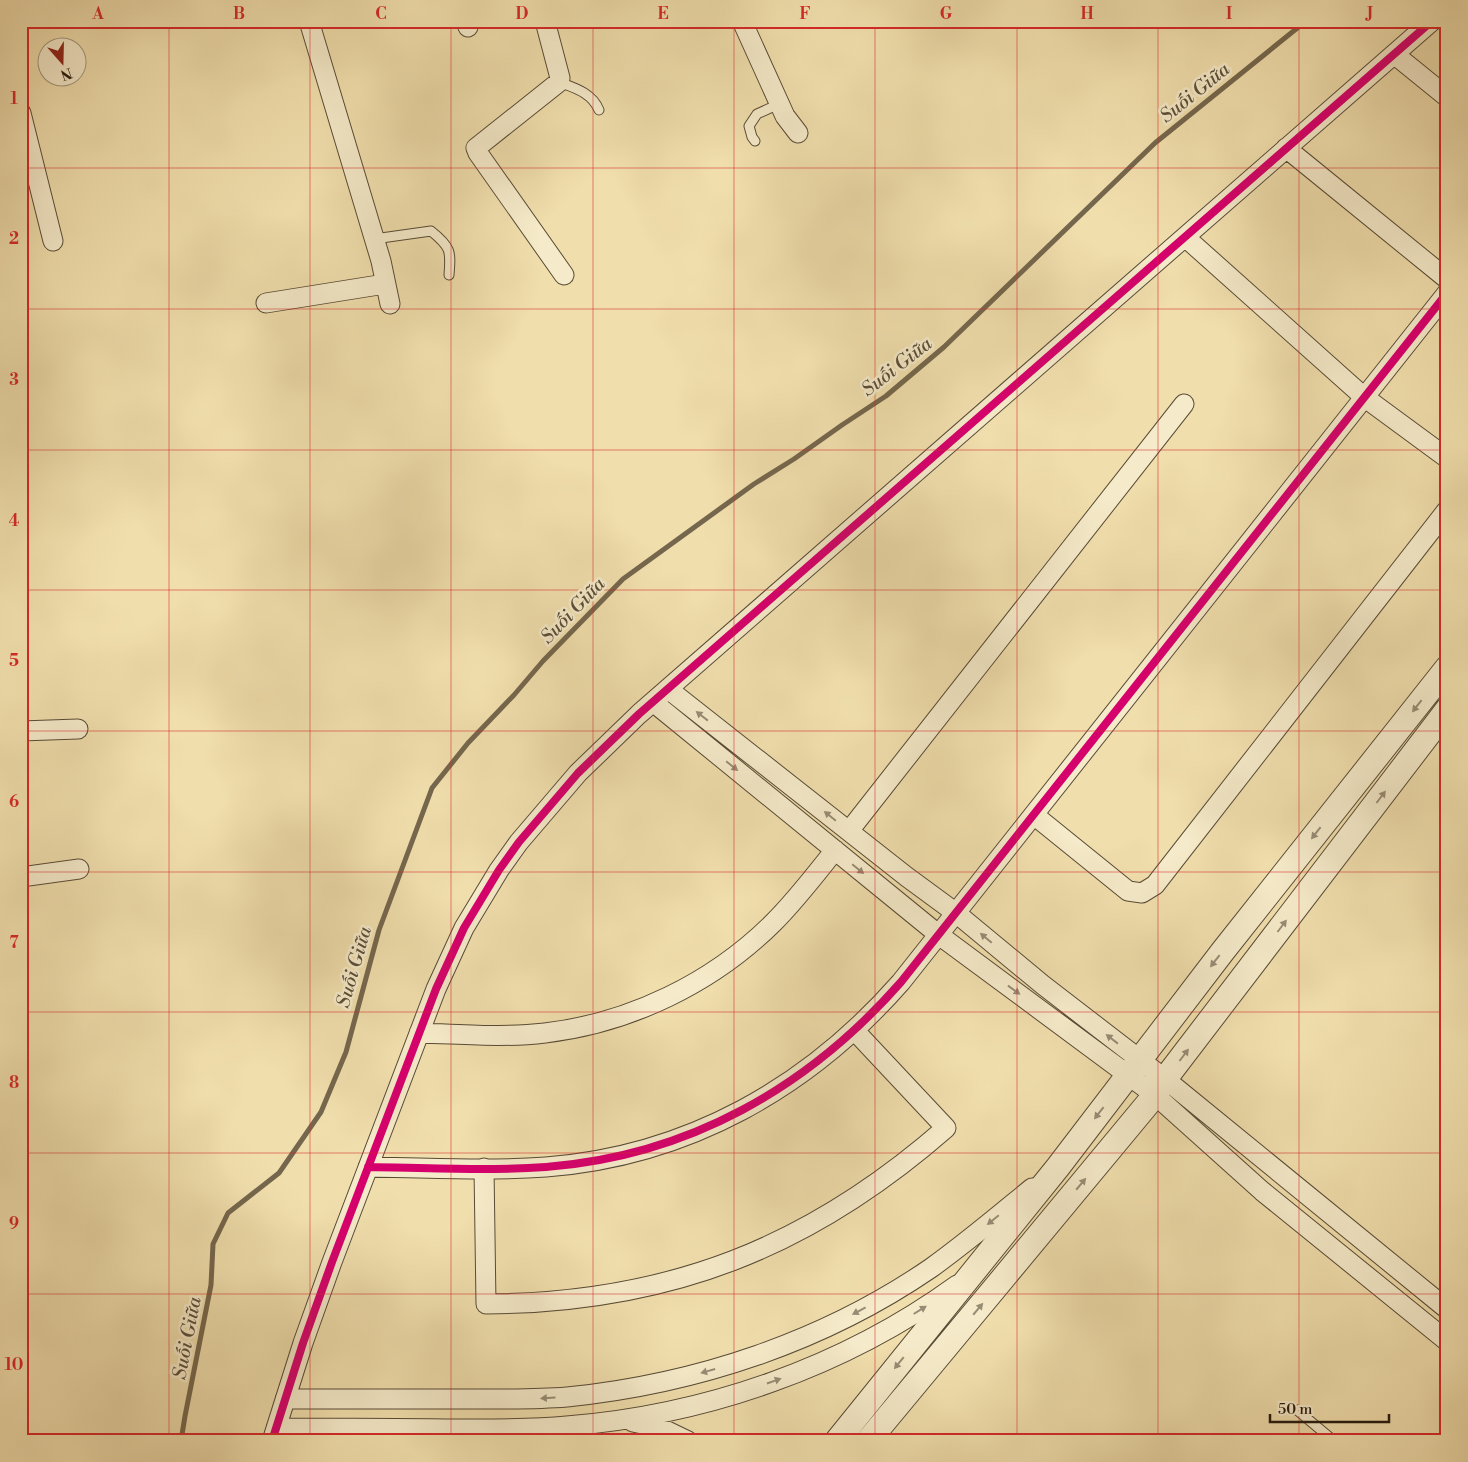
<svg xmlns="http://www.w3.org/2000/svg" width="1468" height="1462" viewBox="0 0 1468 1462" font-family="'Libre Bodoni',serif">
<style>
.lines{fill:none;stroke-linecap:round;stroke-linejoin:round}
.stream{stroke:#75674d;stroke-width:5}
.service-casing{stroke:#584b36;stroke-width:11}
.minor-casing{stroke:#584b36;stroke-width:21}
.tertiary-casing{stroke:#584b36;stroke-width:26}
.service{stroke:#f5eac9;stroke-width:9}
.minor{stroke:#f5eac9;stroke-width:19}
.tertiary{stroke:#f5eac9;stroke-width:24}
.cycleway-casing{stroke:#f5eac9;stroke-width:11}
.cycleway{stroke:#d6006c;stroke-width:8}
.oneway{fill:#978c75}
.grid{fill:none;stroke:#d62828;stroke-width:1;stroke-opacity:0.55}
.labels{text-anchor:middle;stroke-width:5;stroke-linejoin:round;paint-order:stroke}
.water-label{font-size:19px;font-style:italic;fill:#5b4e39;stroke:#f5eac9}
.neatline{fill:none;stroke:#d62828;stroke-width:2}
.grid-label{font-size:16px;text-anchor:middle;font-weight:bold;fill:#d62828}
</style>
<rect width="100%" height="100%" fill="#f0deac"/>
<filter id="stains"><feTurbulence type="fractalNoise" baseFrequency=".004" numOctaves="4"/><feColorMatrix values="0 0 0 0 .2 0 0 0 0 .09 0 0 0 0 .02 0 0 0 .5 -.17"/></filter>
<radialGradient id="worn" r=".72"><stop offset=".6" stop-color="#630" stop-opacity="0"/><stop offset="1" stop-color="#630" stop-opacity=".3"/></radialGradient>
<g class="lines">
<path class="stream" d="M181,1441L185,1416L211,1285L213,1244L228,1213L279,1173L321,1112L346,1052L379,930L432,788L468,743L514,695L543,661L623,579L754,484L794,459L842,425L886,396L944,347L1155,143L1306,21"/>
<defs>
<path id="service" d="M559,82C575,88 592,93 599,110
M755,141L752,137L749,126L757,114L779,104
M374,239L431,231C451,247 451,251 449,275
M21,1126L23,1124
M1297,1410L1334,1441"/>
<path id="minor" d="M309,21L381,261L390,304
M466,21L468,27
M545,21L560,78L559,82L476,148L478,153L564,275
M742,21L785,116L798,133
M1394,54L1447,97
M21,113L53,241
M1286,148L1447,279
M1185,237L1364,397L1447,458
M266,303L385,284
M668,689L907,877L956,913L1043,985L1165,1079L1447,1309
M653,702L939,935L1155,1095L1262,1191L1447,1341
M21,731L78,729
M1034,815L1128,891L1142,893L1155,885L1447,510
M849,831L1184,404
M21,877L79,869
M419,1033C461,1034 503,1038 545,1033C630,1023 713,983 774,922C796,900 815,875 835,850
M368,1167C427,1168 487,1171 546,1167C688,1156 808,1088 901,982L1447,293
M484,1168L486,1304C668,1303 809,1248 946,1128L855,1031
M285,1399C341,1399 398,1399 454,1399C491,1399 529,1400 567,1397C696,1384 823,1342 931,1268C966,1243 999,1215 1032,1188
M633,1422L661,1428L688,1441
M276,1428C332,1428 389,1428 446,1429C486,1429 527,1430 567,1426C706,1415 844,1367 957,1285
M272,1441L303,1343L332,1262L436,989L464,928L499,870L519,842L578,773L639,714L1432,21"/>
<path id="tertiary" d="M837,1441L1058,1167L1223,951L1447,668
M868,1441L1155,1095L1165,1079L1447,710"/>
</defs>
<use href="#service" class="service-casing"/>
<use href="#minor" class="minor-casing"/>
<use href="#tertiary" class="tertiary-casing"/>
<use href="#service" class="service"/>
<use href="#minor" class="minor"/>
<use href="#tertiary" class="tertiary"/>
<defs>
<path id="cycleway" d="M368,1167C427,1168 487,1171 546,1167C688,1156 808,1088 901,982L1447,293
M272,1441L303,1343L332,1262L436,989L464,928L499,870L519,842L578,773L639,714L1432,21"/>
</defs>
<use href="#cycleway" class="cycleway-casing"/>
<use href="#cycleway" class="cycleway"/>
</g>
<defs><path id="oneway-solid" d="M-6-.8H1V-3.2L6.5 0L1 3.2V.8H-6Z" transform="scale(1.25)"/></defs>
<g class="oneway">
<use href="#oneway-solid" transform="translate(1417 706) rotate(128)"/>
<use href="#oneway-solid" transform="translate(702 716) rotate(-142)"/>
<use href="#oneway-solid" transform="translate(732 766) rotate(39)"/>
<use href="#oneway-solid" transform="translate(1381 797) rotate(-53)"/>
<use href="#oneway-solid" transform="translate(830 816) rotate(-141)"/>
<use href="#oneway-solid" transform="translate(1316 833) rotate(128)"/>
<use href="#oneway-solid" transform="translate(858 869) rotate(39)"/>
<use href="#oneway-solid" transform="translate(1282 926) rotate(-53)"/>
<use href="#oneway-solid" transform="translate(986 938) rotate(-140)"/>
<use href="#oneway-solid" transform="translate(1215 961) rotate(128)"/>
<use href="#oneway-solid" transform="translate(1014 990) rotate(36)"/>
<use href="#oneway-solid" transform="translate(1112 1039) rotate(-142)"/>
<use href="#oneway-solid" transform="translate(1184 1055) rotate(-53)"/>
<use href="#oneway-solid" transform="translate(1099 1113) rotate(128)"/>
<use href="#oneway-solid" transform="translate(1081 1184) rotate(-50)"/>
<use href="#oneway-solid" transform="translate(993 1220) rotate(141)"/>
<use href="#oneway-solid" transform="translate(978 1309) rotate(-50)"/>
<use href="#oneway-solid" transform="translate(920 1310) rotate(-32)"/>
<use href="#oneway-solid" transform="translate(859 1311) rotate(152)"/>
<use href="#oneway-solid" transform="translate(899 1363) rotate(129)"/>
<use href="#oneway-solid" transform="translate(708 1371) rotate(164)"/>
<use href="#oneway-solid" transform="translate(774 1381) rotate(-19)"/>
<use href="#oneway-solid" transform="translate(548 1398) rotate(177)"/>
</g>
<path class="grid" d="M169,21V1441M310,21V1441M451,21V1441M593,21V1441M734,21V1441M875,21V1441M1017,21V1441M1158,21V1441M1299,21V1441M21,168H1447M21,309H1447M21,450H1447M21,590H1447M21,731H1447M21,872H1447M21,1012H1447M21,1153H1447M21,1294H1447"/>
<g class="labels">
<g class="water-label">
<text transform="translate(1194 92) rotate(-39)" y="7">Suối Giữa</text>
<text transform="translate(896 366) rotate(-38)" y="7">Suối Giữa</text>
<text transform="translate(572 610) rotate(-46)" y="7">Suối Giữa</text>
<text transform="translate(353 967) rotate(-74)" y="7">Suối Giữa</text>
<text transform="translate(186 1338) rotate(-79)" y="7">Suối Giữa</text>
</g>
</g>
<rect width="1468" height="1462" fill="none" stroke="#f0deac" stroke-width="55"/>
<g transform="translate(62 62) rotate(160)"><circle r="24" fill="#f5eac9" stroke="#a2977f"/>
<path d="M0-4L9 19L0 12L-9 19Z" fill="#8f2418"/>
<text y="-8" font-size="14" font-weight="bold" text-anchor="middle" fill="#251a0f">N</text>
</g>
<path d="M1270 1414v8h119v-8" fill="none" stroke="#251a0f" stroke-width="2.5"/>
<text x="1278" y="1414" font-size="15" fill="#251a0f" stroke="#f5eac9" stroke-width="4" paint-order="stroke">50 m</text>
<rect x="28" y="28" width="1412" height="1406" class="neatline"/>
<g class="grid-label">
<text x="98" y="19">A</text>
<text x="239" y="19">B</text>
<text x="381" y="19">C</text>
<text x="522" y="19">D</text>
<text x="663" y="19">E</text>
<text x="805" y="19">F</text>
<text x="946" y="19">G</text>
<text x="1087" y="19">H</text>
<text x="1229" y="19">I</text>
<text x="1370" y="19">J</text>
<text x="14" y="104">1</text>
<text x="14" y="244">2</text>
<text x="14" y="385">3</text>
<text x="14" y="526">4</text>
<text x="14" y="666">5</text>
<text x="14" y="807">6</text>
<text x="14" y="948">7</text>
<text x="14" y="1088">8</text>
<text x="14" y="1229">9</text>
<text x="14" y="1370">10</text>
</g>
<rect width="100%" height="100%" filter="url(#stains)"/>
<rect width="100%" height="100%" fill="url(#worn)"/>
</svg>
